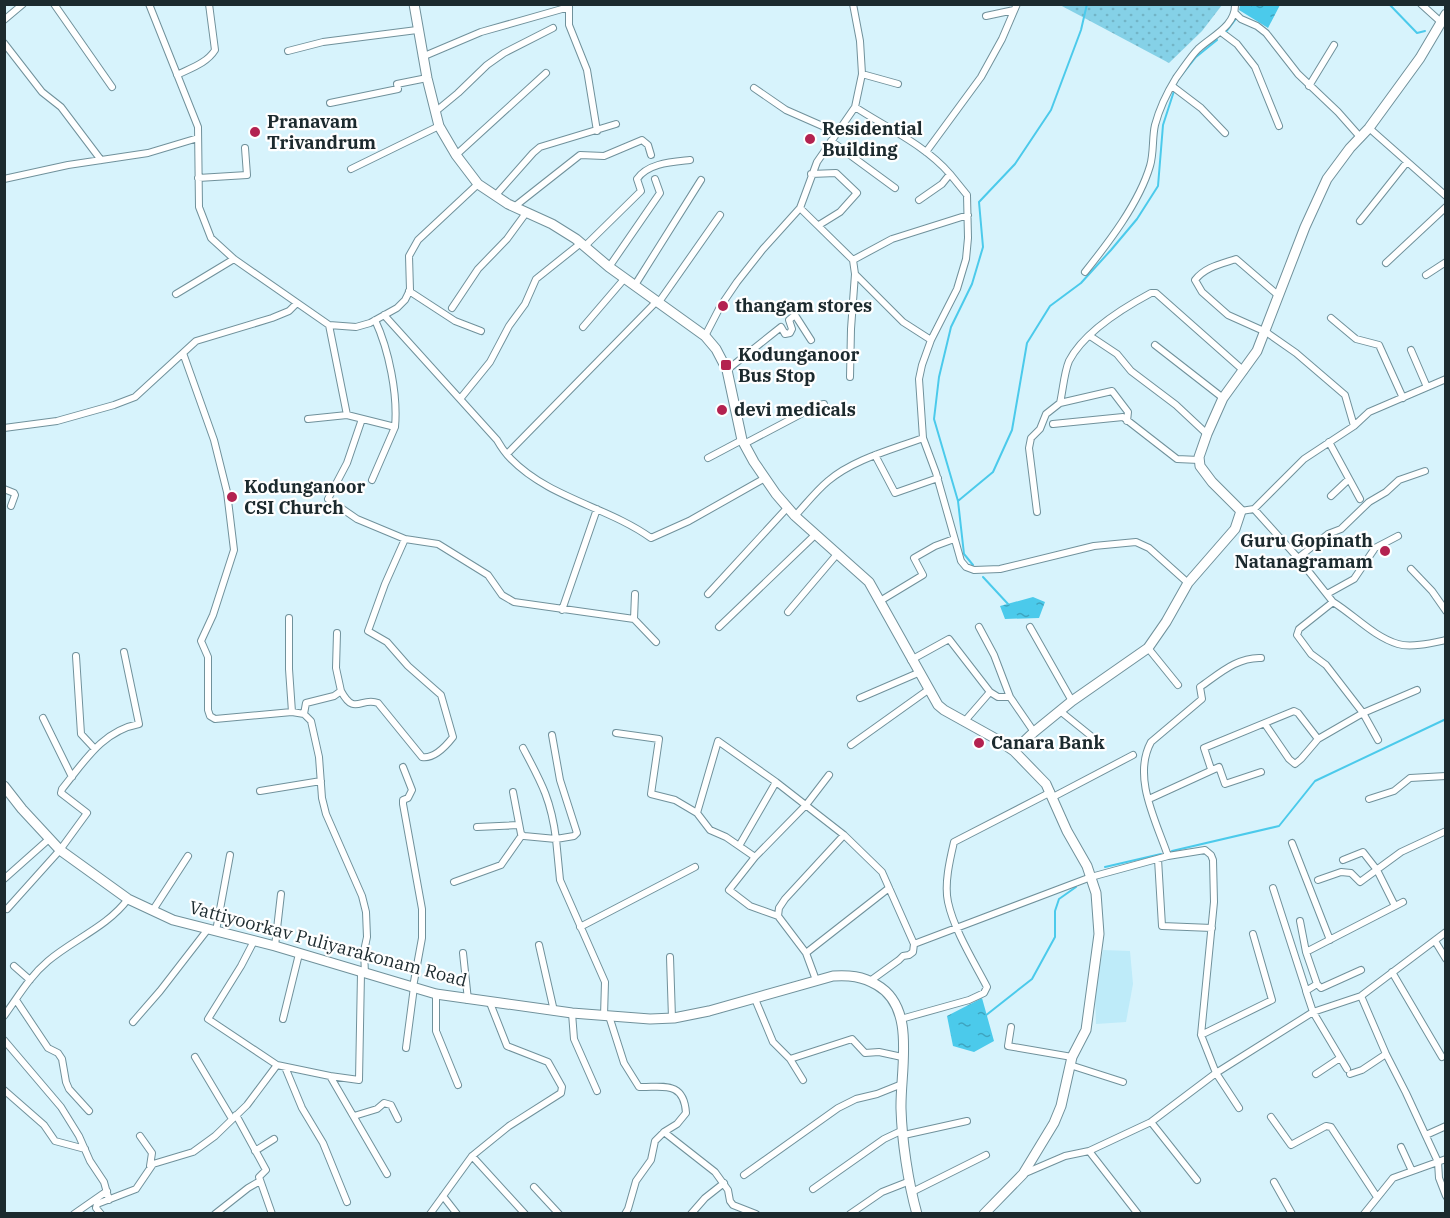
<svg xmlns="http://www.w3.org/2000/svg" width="1450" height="1218" viewBox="0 0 1450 1218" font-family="'IBM Plex Serif',serif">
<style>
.built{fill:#beebf9}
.grass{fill:url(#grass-dots)}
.water{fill:url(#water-ripples)}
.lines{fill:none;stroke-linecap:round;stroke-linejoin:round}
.stream{stroke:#4bcaeb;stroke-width:2}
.street-casing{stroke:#70919b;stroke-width:8}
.secondary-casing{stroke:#70919b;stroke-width:11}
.street{stroke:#fff;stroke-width:6}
.secondary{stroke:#fff;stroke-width:9}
.poi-dot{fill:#b32250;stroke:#fff;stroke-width:2}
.labels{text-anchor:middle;stroke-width:4.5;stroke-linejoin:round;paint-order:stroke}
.poi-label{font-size:18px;font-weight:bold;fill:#1c2a2e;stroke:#fff;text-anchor:start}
.street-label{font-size:18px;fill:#1c2a2e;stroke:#fff}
</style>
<defs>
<pattern id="grass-dots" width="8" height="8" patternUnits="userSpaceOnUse" patternTransform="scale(1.5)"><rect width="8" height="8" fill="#85d1e7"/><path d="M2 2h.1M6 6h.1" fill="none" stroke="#72b4c6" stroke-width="1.8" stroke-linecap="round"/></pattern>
<pattern id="water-ripples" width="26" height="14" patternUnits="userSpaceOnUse" patternTransform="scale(1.5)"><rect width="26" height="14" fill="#4bcaeb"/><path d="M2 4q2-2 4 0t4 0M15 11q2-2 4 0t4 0" fill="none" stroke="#3ea4bf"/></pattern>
</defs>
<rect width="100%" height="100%" fill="#d7f3fc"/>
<path class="built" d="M1103,950L1130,951L1133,984L1126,1022L1096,1024L1095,990Z"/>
<path class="grass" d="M1060,5H1222L1202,31L1169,63Z"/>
<path class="water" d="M1240,5V4L1280,5L1268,28L1239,10Z
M1033,597L1045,602L1039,618L1005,619L1000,606Z
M982,998L994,1041L974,1052L953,1046L947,1016Z"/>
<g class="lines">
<path class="stream" d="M1389,4L1417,33L1425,31
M1226,32L1235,20
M1176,82L1196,57L1217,40
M958,501L993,472L1012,430L1027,343L1050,306L1081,283L1111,250L1137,219L1158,186L1163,125L1174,91
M973,565L964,554L958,501L934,419L939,377L951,327L972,284L983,247L979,202L1015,164L1051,110L1081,30L1087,4
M983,577L1008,604
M1172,851L1279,826L1315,781L1446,719
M1105,867L1161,854
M985,1016L1032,979L1055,937V911L1059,899L1076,887"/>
<defs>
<path id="street" d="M54,4L112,87
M149,4L198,127L199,207L211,238L234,259L329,325
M1421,4L1442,23
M569,5V25L587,70L597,131
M1235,13L1241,19L1257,26L1266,33L1298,74L1338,112L1361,138
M986,16L1014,10
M4,20L23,4
M1221,32L1237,44L1255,67L1279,126
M4,43L42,92L61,107L101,160
M288,51L323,42L417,30
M422,57L481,32L569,7
M862,74L898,84
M177,75C191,68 207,63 215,50L209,4
M1172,86L1201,108L1225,133
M1309,86L1334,45
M754,88L786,110L836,132
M330,103L398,89L397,84L427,78
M855,107C887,128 925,145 950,174L942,184L919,200
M435,112L458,93L487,65L504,53L553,28
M1369,128L1446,196
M831,141L895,188
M926,152L981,77L1002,39L1017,4
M456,155L546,73
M351,169L439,126
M811,174L836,173L857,193L840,212L819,225
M950,174L967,195L968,238L966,259L957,289L931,340L922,365L919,379L923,438L936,473L961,561L966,567L974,570L1000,569L1094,546L1136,542L1149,548L1188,583
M198,178L247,175L245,148
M4,179L68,165L148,153L198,138
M495,196L533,153L540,147L616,124
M514,207L580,155L604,156L642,140L648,145L651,155
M800,208L853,260L855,274L903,322L931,340
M1360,221L1407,162
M585,246L641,191L637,179C648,163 672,162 690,160
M853,260L892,239L968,215
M1386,263L1446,207
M609,267L660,193L655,179
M1085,272C1109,242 1139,203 1150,166C1154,153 1152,138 1155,125C1159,110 1168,91 1176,78C1183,69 1190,57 1198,49C1212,36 1236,26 1235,4
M1426,275L1446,262
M635,285L701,180
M409,291L455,321L481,331
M176,294L234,259
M1279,296L1236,259C1221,264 1205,267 1195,280L1202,292L1228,315L1266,332L1296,353L1345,395L1354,426
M659,302L720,215
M452,308L478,269L507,239L526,213
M384,315L497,440C501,447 506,454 511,459C549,498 608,507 651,538L689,521L765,478
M1331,318L1356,339L1379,345L1403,398
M375,320C389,350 398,395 395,427
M583,327L625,278
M705,336L720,307L737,282L763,249L800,208L817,162L855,107L862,74L860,41L853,4
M1090,336L1117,354L1131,371L1176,405L1207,434
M1155,345L1223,398
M1411,350L1427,387
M183,353L214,440L227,492L234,550L213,615L201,641L208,657V710L210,716L215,719L292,712L304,714L311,721L319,757L322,798L326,814L362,896L366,912L367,937L364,951L365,974
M727,370L781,327L785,334L790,333L792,329L789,320L795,315L811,340
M850,377L851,329L855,274
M460,399L490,362L509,326L525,304L536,279L581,243
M1060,403L1112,391L1128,412L1127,421
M347,415L329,325L356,327L370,323L397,308L405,300L410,290L409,256L418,240L478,184
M308,419L347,415L395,427L372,480
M362,419L347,463L328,499L357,519L405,539
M1053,424L1123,417L1177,459L1199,460
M4,428L57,421L114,405L135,397L196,341L272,318L289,311L297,303
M1329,442L1360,499
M744,444L816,406L824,404
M507,454L657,301
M875,455L895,493L938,478
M708,458L742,440
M4,489L14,493L15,495L11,506
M1331,496L1349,479
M1254,509L1298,558L1333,602L1299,629L1297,635L1311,654L1326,665L1363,713L1318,739L1301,759L1295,764L1289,759L1265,724
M1241,511L1254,509L1304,459L1354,426L1369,412L1446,379
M1037,512L1029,448L1031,438L1040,429L1046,414L1060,403C1063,390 1064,373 1069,361C1084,332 1123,308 1151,293H1156L1244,371
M795,516C806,504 816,491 828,481C854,459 891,450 923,438
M1298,558L1328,534L1341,529L1369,502L1386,492L1399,480L1425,471
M1411,569L1432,591L1446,611
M708,594L787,508
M1327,594L1354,579L1375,548L1398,536
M880,601L923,575L914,558L935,546L954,539
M1333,602C1354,615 1374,637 1398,644C1411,648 1432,643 1446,640
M562,610L597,509
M788,612L838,553
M289,618V669L292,712
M634,619L635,594
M719,627L816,534
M979,627L994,655L1010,697
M1030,627L1072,701
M1148,648L1178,685
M76,656L81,734L94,748
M911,660L949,639L990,692L998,697H1010L1034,732
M341,691C355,717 361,696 378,703L422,757C434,759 446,746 453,737L441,695L408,666L387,642L368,631L385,584L405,539L438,544L488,575L502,595L514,602L634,619L656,642
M860,698L918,673
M1060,711L1096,740
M304,714L306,703L334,696L341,691L336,668L337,633
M43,718L72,777
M964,722L990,692
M616,733L659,739L651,794L675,800L697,813L710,830L726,837L755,857
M552,735L560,780L577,833L574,836L556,839L560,880L605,982L604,1016
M1378,740L1363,713L1417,690
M851,745L928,690
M403,767L412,790L408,798L403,800V804L422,909V938L413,987
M1211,769L1204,748L1294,711L1298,713L1318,739
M260,791L321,781
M513,792L521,834L524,836L556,839C551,799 541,782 523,748
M1053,797L1133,755
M1149,799L1219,767L1225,784L1261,772
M1369,799L1394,791L1410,778L1446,776
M697,813L718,741L776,782L844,835L882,872L914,944
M477,827L518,825
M1292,843L1330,940
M739,846L776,782
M1168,856C1156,821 1132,777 1151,742L1202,699L1200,687C1219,674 1237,657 1261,658
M1158,859L1162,926L1212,928
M1343,860L1363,852L1377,870L1395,906
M4,879L49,839
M1318,880L1341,872L1351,873L1360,882L1401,852L1446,831
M454,882L501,865L522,835
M1273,888L1306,990
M7,909L60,850L87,813L61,793L62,789C84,762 102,731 139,724L124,652
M153,910L188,856
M778,916L779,908L785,899L844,835
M1300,921L1306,952
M580,927L695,867
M216,931L230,855
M1435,941L1446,959
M539,945L554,1011
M275,946L281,894
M463,953L468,1000
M806,953L889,888
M670,957L672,1018
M14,966L30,980
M1392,972L1442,1057
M816,980L806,953L778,916L750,906L729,890L755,857L806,805L829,775
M870,981L899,960L903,956L909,955L913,952L914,944L1091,877L1168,856L1205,850L1211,855L1213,860L1214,902L1201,1035L1216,1073L1239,1108
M1317,984L1321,988L1361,970
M436,994V1031L458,1085
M1361,996L1386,1054L1406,1093L1438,1162L1439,1178L1446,1196
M755,999L773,1042L790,1059L852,1039L865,1053L879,1052L902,1057
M16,1000L48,1048L58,1053L62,1059L66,1082L69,1089L89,1111
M572,1013L574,1039L597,1091
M4,1016C18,997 29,977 48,961C74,939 107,927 128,899
M609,1016L624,1063L639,1087C660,1088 684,1079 686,1113L677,1124L664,1132
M283,1019L299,954
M901,1019L969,1000L984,993L987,987C974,962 954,930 948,902C944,884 950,859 954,842L1051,792
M133,1022L160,991L208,929
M1011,1027L1008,1046L1072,1057
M1201,1035L1272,1000L1253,934
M4,1040L61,1107L79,1136L90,1161L104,1182L109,1200
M406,1048L414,987
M195,1057L232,1119
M790,1059L803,1080
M277,1065L330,1076L387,1174
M1070,1065L1123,1082
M285,1067L302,1108L323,1143L347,1202
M1347,1069L1313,1012L1361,996L1446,932
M1316,1074L1340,1058
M1350,1074L1362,1070L1386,1054
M330,1076L359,1080L361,973
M4,1090L44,1125L55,1141L85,1149
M236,1115L266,1170L259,1177L272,1214
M354,1116L377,1109L384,1103L391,1105L398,1119
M1271,1117L1291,1145L1326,1126L1331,1127L1377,1197
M1151,1122L1197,1180
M904,1135L967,1121
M1426,1135L1446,1126
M140,1136L152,1153L150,1166
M1401,1147L1412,1171
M255,1151L274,1139
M1089,1151L1138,1214
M472,1156L525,1214
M1023,1174L1065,1156L1089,1151L1151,1122L1216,1073L1313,1012L1306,991L1317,984L1306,952L1403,902
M744,1175L838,1108L856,1099L877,1094L902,1084
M1274,1182L1292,1214
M534,1187L559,1214
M813,1189L884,1139L903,1130
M912,1192L986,1155
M443,1196L457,1214
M74,1214L107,1191
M101,1214L96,1208L97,1204L136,1189L153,1164L193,1152L215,1136L247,1105L277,1065L208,1019L241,966L254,941
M215,1214L248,1188L260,1181
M430,1214L472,1156L509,1126L561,1093L562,1087L548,1062L507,1046L490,1003
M625,1214L628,1209L636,1181L651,1160L655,1141L664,1132L715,1172L728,1190L730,1201L733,1205L756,1214
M691,1214L705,1198L724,1183
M850,1214L882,1192L910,1181
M1364,1214L1393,1178L1446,1159"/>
<path id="secondary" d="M414,4L427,78L439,126L456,155L478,184L508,204L552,224L576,239L609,267L705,336L716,349L727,370L742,440L754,462L776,494L795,516L869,582L938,705L944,710L998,740L1014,751
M4,786L22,809L60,850L128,899L173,920L275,946L436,994L572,1013L650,1019L674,1018L709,1011L833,976C849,975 862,976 877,985C917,1008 900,1070 901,1109C902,1141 908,1182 917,1214
M984,1214L1023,1174L1054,1123L1061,1106L1072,1057L1086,1030L1099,934L1096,893L1087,866L1067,831L1046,784L1014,751L1034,732L1072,701L1148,648L1166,622L1188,583L1235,529L1241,511L1212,482L1200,466L1199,457L1207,434L1223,398L1257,351L1305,227L1327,179L1350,148L1369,128L1420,58L1446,14"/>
</defs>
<use href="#street" class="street-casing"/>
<use href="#secondary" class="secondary-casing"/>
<use href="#street" class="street"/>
<use href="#secondary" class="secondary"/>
</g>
<g class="poi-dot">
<circle cx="255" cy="132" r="6"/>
<circle cx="810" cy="139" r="6"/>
<circle cx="723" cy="306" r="6"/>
<rect x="720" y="359" width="12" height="12" rx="3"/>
<circle cx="722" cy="410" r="6"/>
<circle cx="232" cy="497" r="6"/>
<circle cx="1385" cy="551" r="6"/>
<circle cx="979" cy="743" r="6"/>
</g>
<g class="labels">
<g class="poi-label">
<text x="267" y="128">Pranavam<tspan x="267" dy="21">Trivandrum</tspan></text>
<text x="822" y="135">Residential<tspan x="822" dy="21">Building</tspan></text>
<text x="735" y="312">thangam stores</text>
<text x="738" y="361">Kodunganoor<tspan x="738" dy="21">Bus Stop</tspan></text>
<text x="734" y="416">devi medicals</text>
<text x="244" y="493">Kodunganoor<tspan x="244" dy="21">CSI Church</tspan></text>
<text x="1373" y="547" text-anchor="end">Guru Gopinath<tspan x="1373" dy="21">Natanagramam</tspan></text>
<text x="991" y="749">Canara Bank</text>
</g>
<g class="street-label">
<text transform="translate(328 944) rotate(15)" y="6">Vattiyoorkav Puliyarakonam Road</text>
</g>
</g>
<rect width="1450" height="1218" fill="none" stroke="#1c2a2e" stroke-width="12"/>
</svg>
